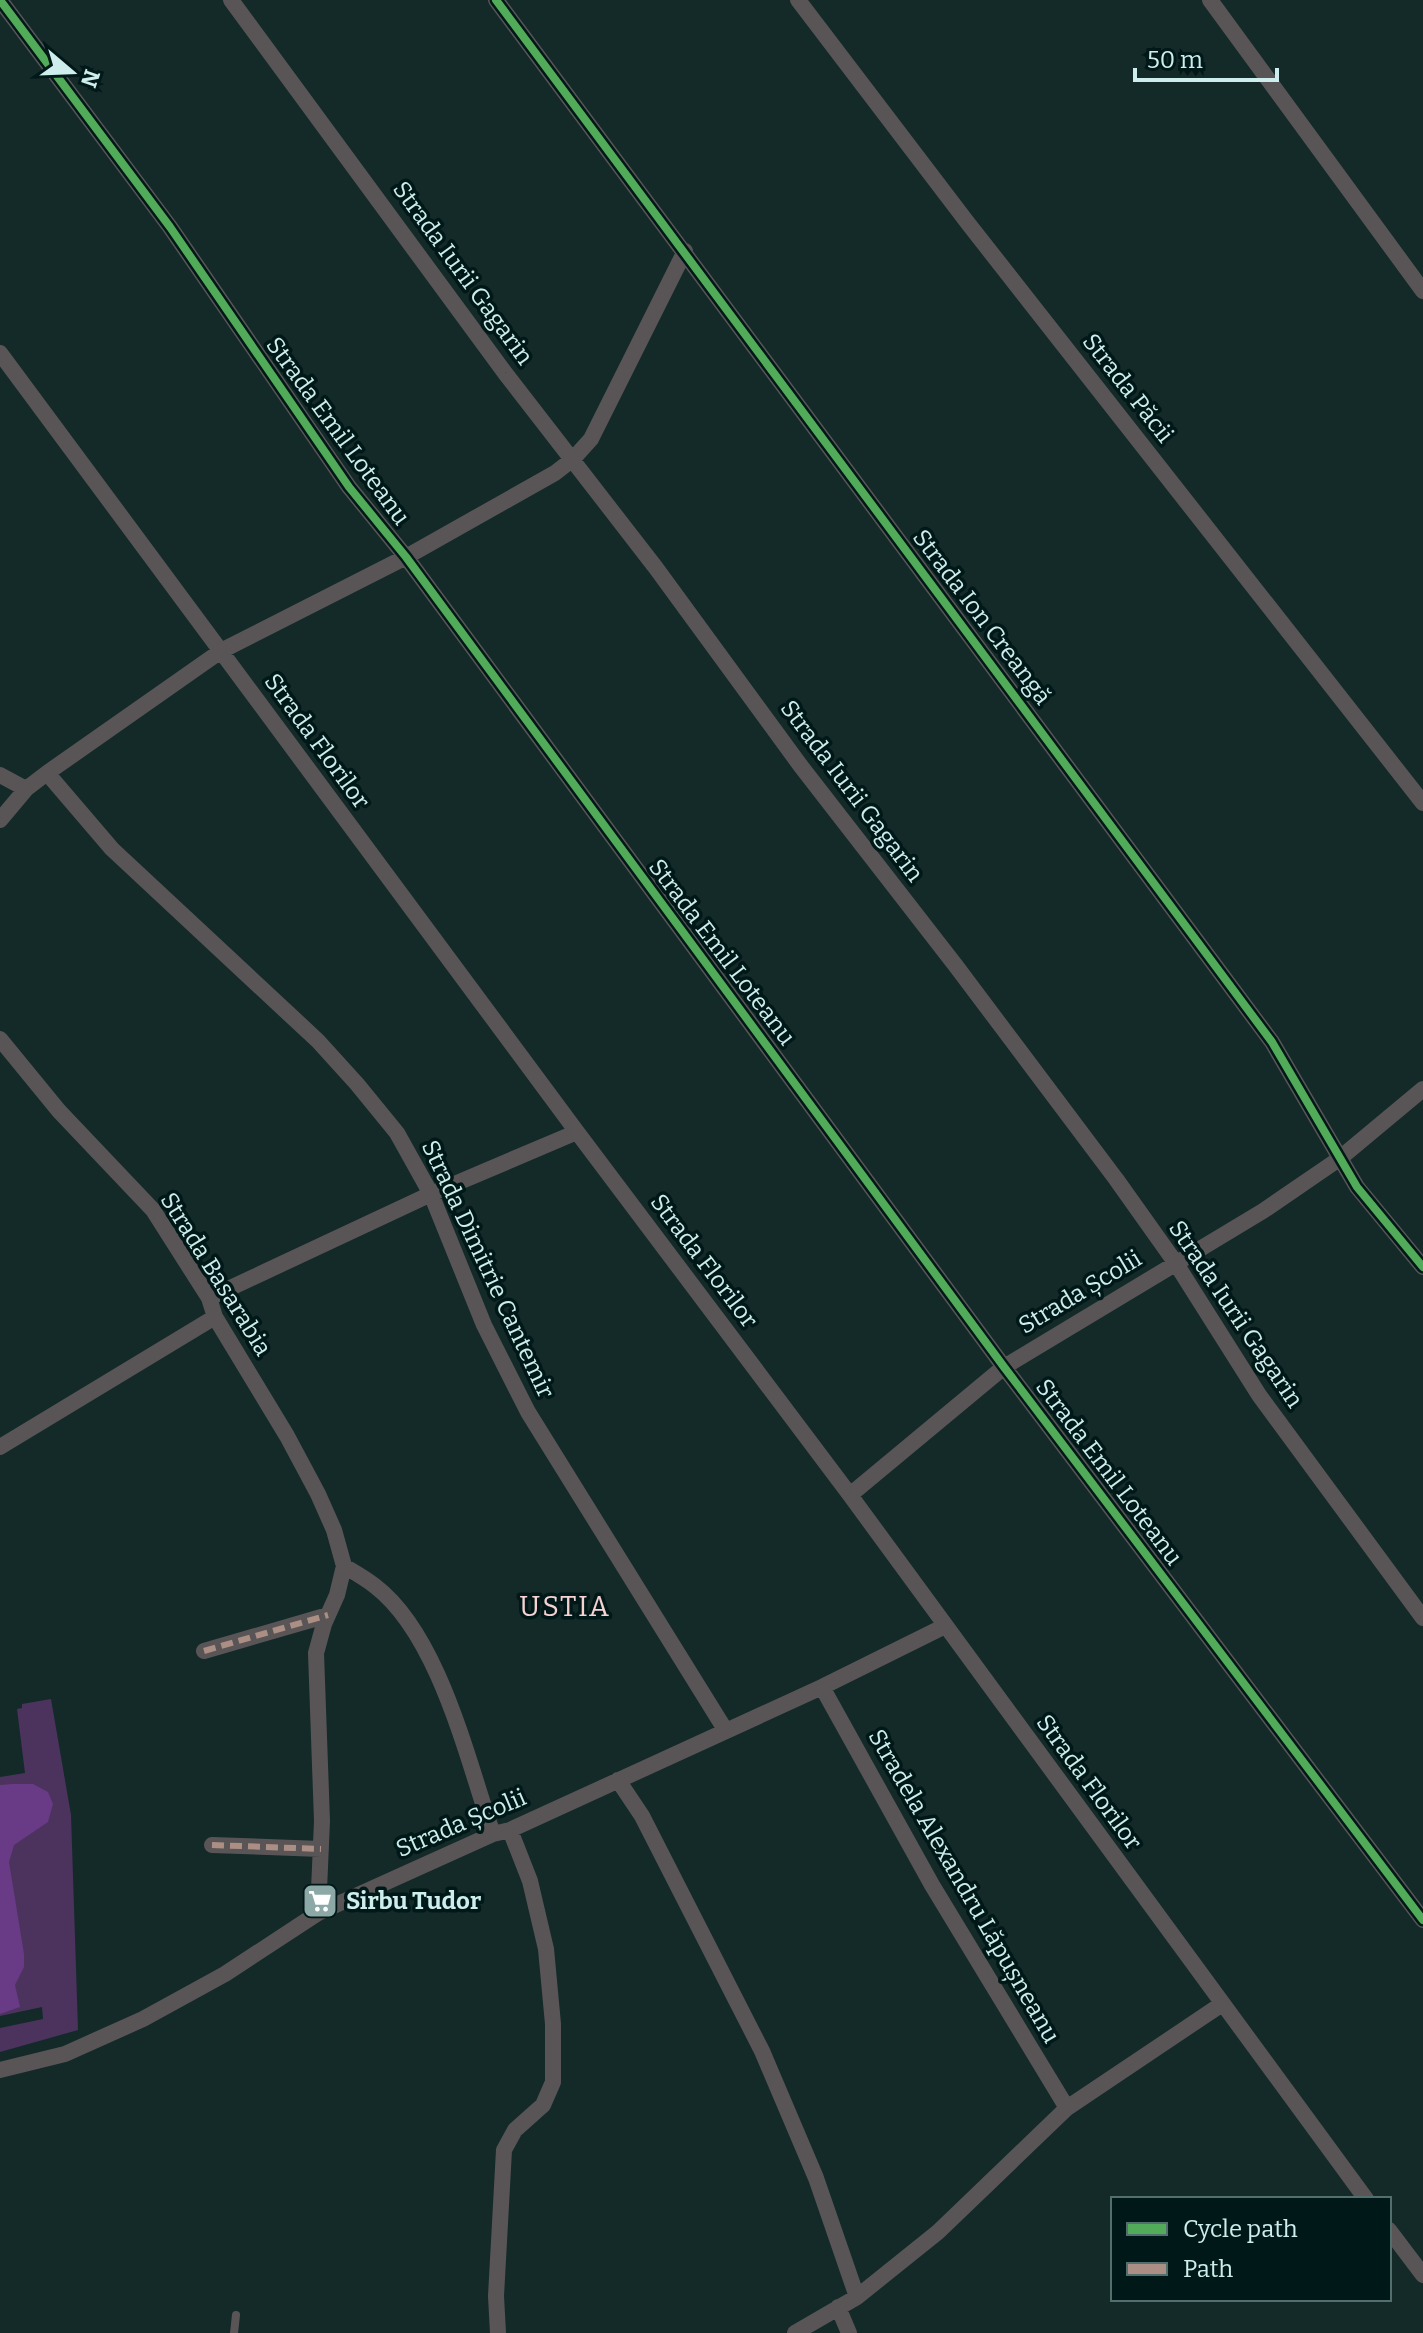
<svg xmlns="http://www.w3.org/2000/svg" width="1423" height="2333" viewBox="0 0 1423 2333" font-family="Bitter,serif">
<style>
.green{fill:#4b335d}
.forest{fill:#693a86}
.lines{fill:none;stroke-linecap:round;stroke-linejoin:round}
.service{stroke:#595556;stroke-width:8}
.minor{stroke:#595556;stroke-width:16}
.quiet{stroke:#ac8f84;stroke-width:6;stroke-dasharray:12 6;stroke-linecap:butt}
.cycleway-casing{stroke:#001818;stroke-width:13}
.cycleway{stroke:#51ab58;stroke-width:8}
.labels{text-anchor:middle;stroke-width:7;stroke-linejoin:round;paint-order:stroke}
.street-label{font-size:24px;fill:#cdeeed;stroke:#001818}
.poi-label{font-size:24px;font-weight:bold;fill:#cdeeed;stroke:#001818;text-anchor:start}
.quarter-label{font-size:28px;letter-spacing:2px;fill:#f6d2d5;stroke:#001818}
</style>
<rect width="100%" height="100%" fill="#142a29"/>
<path class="green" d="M51,1699L71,1815L78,2030L0,2052V2028L43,2019L42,2007L0,2016V1777L25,1773L17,1709L22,1708V1704Z"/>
<path class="forest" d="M12,1784H33L48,1792L53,1804L48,1822L14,1845L9,1862L24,1954V1967L15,1985L20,2007L0,2014V1785Z"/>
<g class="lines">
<path class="service" d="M234,2333L236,2315"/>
<path class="minor" d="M0,0L170,227L349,487L406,557L1004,1367L1423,1920
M231,0L505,373L656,568L800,765L956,966L1116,1179L1175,1262L1259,1395L1423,1618
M496,0L1272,1042L1357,1187L1423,1267
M798,0L967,222L1423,803
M1210,0L1423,291
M0,353L577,1132L850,1495L1366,2199
M47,773L112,849L318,1041L357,1084L397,1133L431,1194L484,1325L528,1412L726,1731
M0,775L26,789
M0,820L26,789L47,773L221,651L406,557L555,473L573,459L591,439L685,251
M0,1039L59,1111L153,1210L209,1298L215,1317L287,1436L318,1494L334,1530L344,1566L337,1595L324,1624L316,1653L322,1821L318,1913
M209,1298L431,1194L577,1132
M0,1447L215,1317
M850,1495L1004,1367L1263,1211L1339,1159L1423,1089
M344,1566C354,1572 365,1578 375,1586C439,1635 467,1759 493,1834
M204,1651L328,1615
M822,1687L932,1885L1067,2108
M618,1780L642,1816L762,2051L816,2178L857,2297
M212,1845L321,1849
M0,2070L65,2054L143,2019L225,1974L318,1913L493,1834L510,1830L822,1687L945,1626
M1389,2230L1423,2275
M838,2307L849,2333
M498,2333L496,2296L504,2150L515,2130L543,2105L553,2082V2024L546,1949L530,1881L510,1830
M795,2333L857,2297L938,2232L1067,2108L1222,2004"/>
<path class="quiet" d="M204,1651L328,1615
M212,1845L321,1849"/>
<defs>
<path id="cycleway" d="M0,0L170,227L349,487L406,557L1004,1367L1423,1920
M496,0L1272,1042L1357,1187L1423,1267"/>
</defs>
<use href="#cycleway" class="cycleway-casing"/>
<use href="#cycleway" class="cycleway"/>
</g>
<defs>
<symbol id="supermarket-square" viewBox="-11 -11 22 22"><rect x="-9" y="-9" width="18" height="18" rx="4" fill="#8ca9a8" stroke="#001818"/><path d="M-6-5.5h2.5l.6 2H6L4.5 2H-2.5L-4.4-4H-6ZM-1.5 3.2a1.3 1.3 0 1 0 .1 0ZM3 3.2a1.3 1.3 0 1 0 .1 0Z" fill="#fff"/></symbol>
</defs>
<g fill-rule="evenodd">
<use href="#supermarket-square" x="300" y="1881" width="40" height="40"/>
</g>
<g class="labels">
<g class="street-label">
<text transform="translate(463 273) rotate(54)" y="8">Strada Iurii Gagarin</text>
<text transform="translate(1128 388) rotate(52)" y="8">Strada Păcii</text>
<text transform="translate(338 431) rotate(54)" y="8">Strada Emil Loteanu</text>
<text transform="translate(982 617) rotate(53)" y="8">Strada Ion Creangă</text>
<text transform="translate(317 741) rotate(54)" y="8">Strada Florilor</text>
<text transform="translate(852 791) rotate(53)" y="8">Strada Iurii Gagarin</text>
<text transform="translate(722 952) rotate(53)" y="8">Strada Emil Loteanu</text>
<text transform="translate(704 1261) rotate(53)" y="8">Strada Florilor</text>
<text transform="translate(488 1269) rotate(65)" y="8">Strada Dimitrie Cantemir</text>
<text transform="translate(216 1274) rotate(58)" y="8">Strada Basarabia</text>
<text transform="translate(1080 1292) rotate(-31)" y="8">Strada Școlii</text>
<text transform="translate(1236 1314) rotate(56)" y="8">Strada Iurii Gagarin</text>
<text transform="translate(1109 1472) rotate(53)" y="8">Strada Emil Loteanu</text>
<text transform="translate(1089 1782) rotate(54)" y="8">Strada Florilor</text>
<text transform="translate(461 1823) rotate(-23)" y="8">Strada Școlii</text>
<text transform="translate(964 1886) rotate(60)" y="8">Stradela Alexandru Lăpușneanu</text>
</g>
<g class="poi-label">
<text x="346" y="1909">Sirbu Tudor</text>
</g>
<g class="quarter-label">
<text x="565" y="1616">USTIA</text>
</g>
</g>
<rect x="1111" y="2197" width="280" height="104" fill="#001818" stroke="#526e6d" stroke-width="2"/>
<rect x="1127" y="2223" width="40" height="12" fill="#51ab58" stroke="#526e6d" stroke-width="2"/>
<text x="1183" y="2237" font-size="24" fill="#cdeeed">Cycle path</text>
<rect x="1127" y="2263" width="40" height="12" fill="#ac8f84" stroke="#526e6d" stroke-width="2"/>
<text x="1183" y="2277" font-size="24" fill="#cdeeed">Path</text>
<g transform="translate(72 72) rotate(109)" stroke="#001818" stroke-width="6" paint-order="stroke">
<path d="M0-6L14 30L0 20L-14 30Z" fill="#cdeeed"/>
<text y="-12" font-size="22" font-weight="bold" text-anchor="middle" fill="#cdeeed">N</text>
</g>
<path d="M1135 68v12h142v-12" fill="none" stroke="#cdeeed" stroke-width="4"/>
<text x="1147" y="68" font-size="24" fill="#cdeeed" stroke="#001818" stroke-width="6" paint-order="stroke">50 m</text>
</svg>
